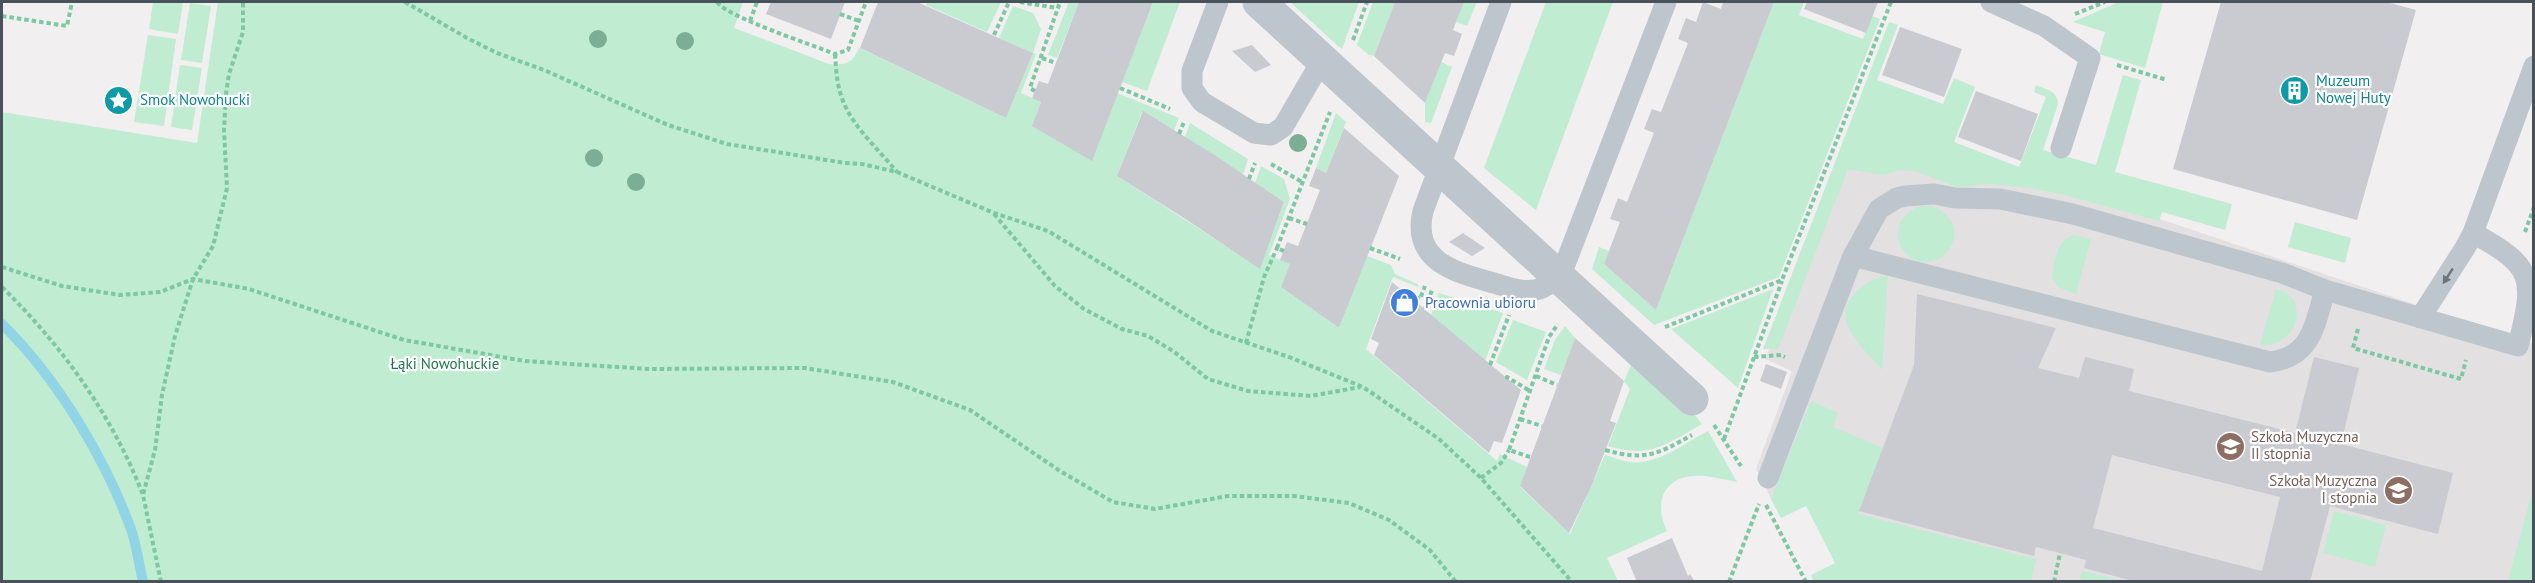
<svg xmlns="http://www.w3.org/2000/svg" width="2535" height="583" viewBox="0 0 2535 583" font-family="'PT Sans',sans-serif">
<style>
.education{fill:#e2e0e0}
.green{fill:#c0ecd1}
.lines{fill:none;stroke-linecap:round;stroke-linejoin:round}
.stream{stroke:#90d4e6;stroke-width:10}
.building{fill:#c9cbd1;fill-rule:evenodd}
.path{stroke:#7bc8a2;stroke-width:4;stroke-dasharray:4.5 3;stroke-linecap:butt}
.lane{stroke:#bec6cd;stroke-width:21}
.street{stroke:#bec6cd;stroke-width:33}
.tree{fill:#7cae95}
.oneway{fill:#6b757d}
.labels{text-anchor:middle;stroke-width:4.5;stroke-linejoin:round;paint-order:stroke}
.culture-label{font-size:15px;fill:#0d838f;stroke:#fff;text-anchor:start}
.shop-label{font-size:15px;fill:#366cbe;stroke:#fff;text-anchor:start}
.park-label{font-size:15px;fill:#1d784b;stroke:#fff}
.education-label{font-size:15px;fill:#785e54;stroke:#fff;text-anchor:start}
</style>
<rect width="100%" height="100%" fill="#f1efef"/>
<path class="education" d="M1889,163L2046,186L2160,219L2533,344V581H1844L1850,518L1805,506L1781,518L1756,469L1792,371L1765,359L1843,166Z"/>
<path class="green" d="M153,2H183L178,34L149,29Z
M218,2H743L734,28L829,64C844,66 853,63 859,48L1006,118L1033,53L999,38L1013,6L1033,13L1041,29L1033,53L1036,54L1021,93L1041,102L1032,126L1117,93L1179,118L1174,130L1142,112L1117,176L1260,268L1284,203L1255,183L1261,166L1284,179L1290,199L1269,255L1290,264L1281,287L1339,328L1367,256L1391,265L1395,274L1419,285L1418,287L1393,277L1366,349L1497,461L1500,454L1527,467L1520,487L1570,534L1605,455C1613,457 1621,461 1629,462C1656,466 1685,443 1708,431L1737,482C1726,480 1715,477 1704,476C1666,473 1652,499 1667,531L1607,558L1618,581H2V112L197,143Z
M928,2H1001L987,32L926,5Z
M1069,2H1079L1057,58L1048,55Z
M1153,2H1180L1147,91L1122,82Z
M1290,2H1359L1342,49L1337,45Z
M1373,2H1395L1374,56L1369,55L1357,45Z
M1464,2H1477L1467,26L1456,22Z
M1546,2H1613L1536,210L1484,168Z
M1774,2H1804L1799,15L1863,39L1872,16L1880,19L1779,277L1654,325L1592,269L1599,247L1609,251L1604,264L1656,310Z
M2119,2H2163L2145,68L2099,54L2105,32L2073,22Z
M190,3L211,6L202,63L181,60Z
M1889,22L1898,25L1877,80L1943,104L1954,78L1975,87L1954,142L2019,167L2046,97L2034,92L2036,85C2047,90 2058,91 2058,104L2043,150L2096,165L2123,75L2141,80L2115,172L2232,204L2225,230L2162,212L2159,221L2061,194L2030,188L1989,184L1957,187L1915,171L1900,170L1883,175L1848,169L1778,349H1763Z
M148,35L176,39L164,126L134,122Z
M1441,62L1452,67L1431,123L1425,122V103Z
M180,65L202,68L192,130L171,127Z
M1336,113L1346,122L1326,173L1316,168Z
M1190,123L1248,159L1243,175L1185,137Z
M1898 234a28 28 0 1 1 56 0a28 28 0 1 1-56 0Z
M2295,222L2351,238L2345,263L2288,247Z
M2074,235L2091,239L2076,294L2058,287L2052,277C2054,262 2057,239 2074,235Z
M1888,275L1882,370C1871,357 1857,344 1849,328C1835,301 1865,280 1888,275Z
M1773,289L1738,388L1671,329Z
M2276,289C2312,297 2298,348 2260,345Z
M1439,293L1503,313L1485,361L1431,315Z
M1513,320L1546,332L1527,380L1496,362Z
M1565,326L1575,338L1561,375L1544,369L1555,340Z
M1634,359L1687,405L1702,424C1666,444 1651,459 1608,446L1630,389L1624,381Z
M1811,401L1838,413L1833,427L1883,448L1858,514L2036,559L2031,581H1814L1811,575L1835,563L1806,506L1781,518L1771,499Z
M2533,489V581H2508Z
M2334,511L2386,525L2375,567L2323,553Z
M2082,571L2122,581H2080Z"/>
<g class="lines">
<path class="stream" d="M2,324C57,378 106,459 132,532C137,548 139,565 143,582"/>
</g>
<path class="building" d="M771,2H845L831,39L766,14Z
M878,2H917L1033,53L1006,118L860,48Z
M1079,2H1153L1092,161L1032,126L1041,102L1032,98L1035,91L1039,81L1048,84Z
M1395,2H1464L1453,30L1462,34L1454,56L1445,53L1425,103L1374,56Z
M1703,2L1721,9L1723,2H1774L1656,310L1604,264L1620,222L1610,219L1618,198L1627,202L1654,133L1644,129L1652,109L1661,112L1688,43L1678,39L1686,18L1696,22Z
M1807,2H1878L1866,33L1804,9Z
M2221,2H2386L2416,10L2357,220L2173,169Z
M1900,27L1962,49L1944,97L1882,75Z
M1252,45L1271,65L1255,72L1232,51Z
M1976,91L2038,114L2021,161L1958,137Z
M1143,111L1213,154L1284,202L1260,269L1187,220L1117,176Z
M1344,128L1399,176L1339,328L1281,287L1290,264L1280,260L1287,242L1298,246L1320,190L1309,186L1316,168L1326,173Z
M1463,233L1485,248L1472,256L1449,242Z
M1392,282L1521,390L1502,443L1494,441L1489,453L1374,355L1379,343L1371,339Z
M1917,294L2056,328L2038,368L2079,378L2085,357L2134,369L2129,391L2295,433L2314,357L2359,368L2341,444L2453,473L2438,534L2330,506L2310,582H2137L2084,568L2086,560L2060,553L2036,547L2034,556L1859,511L1914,365ZM2112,455L2280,497L2262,571L2093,528Z
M1575,338L1624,381L1610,421L1616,423L1591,487L1569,533L1520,486Z
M1766,364L1787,372L1781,389L1760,381Z
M1672,538L1688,576L1690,574L1695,582H1637L1627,558Z"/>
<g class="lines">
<path class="path" d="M405,2L467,38L497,53L544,70L668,125L727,144L845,163L862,164L897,172L994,213L1048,231L1212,331L1289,357L1363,387L1439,439L1481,478L1572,582
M717,2C727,17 813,45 835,54L848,50L866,2
M1020,2L1057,8
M922,3V2
M840,14L859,21
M2075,14L2105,2
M2,16L67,26L72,2
M750,21L757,2
M994,35L1009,2
M1353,40L1367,2
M835,54C836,70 837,86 843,101C853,127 879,150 897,172
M1042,58L1056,63
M2117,65L2167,80
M1120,88L1170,109
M1035,91L1030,88L1060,2
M1179,134L1184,122
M1271,164L1302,182
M1249,179L1255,163
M994,214L1055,286L1084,309L1122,329L1148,336L1173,351L1208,379L1248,391L1311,396L1360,387
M1289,218L1307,224
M2525,232L2534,207
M1370,248L1400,259
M1284,251L1277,248L1330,112
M2,267L62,286L120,295L160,292L193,279L249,289L404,340L525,361L648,369L805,368L893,382L970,410L1060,471L1113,502L1155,509L1228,496H1294L1349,503L1389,520L1430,550L1456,582
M2,287C63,347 112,415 143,495
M1402,290L1420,299L1425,286
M1425,309L1432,290
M1665,327L1782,280L1891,2
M2358,329L2353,348L2461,379L2466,360
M1246,343L1264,277L1277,248
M1754,357L1781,355L1785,357
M1490,365L1509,315
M1536,376L1557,385
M1507,379V377L1530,391
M1520,419L1542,426
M1714,425L1741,466
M1724,439L1782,281
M1605,450C1646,461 1656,455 1692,435
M1530,457L1509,450L1549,337L1558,324
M1481,478L1501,463L1509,450
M1766,505L1806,582
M161,582L143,495L155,450L162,395L175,336L193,279L213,246L227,188L224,130L226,94L229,74L243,32V2
M1729,582L1759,504
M2054,582L2060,553"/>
<path class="lane" d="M1218,2L1192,71V88L1202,102L1254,133L1271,135L1283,127L1322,60
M1501,2L1423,211C1411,262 1457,273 1494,283C1510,288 1528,295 1544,287C1553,283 1558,275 1564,267L1666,2
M1991,2L2044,26L2090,58L2061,148
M1853,256L2270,362C2312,357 2315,324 2325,290
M2420,318L2465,248L2473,233L2534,66
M1768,478L1853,256L1879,209L1897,198L1905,196L1934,194L1955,198L2000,199L2073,214L2282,273L2325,290L2518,346C2535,278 2535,267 2473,233"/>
<path class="street" d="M1259,2L1692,399"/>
</g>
<g class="tree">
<circle cx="598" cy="39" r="9"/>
<circle cx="685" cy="41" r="9"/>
<circle cx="1298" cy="143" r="9"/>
<circle cx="594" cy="158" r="9"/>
<circle cx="636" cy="182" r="9"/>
</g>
<defs><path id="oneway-solid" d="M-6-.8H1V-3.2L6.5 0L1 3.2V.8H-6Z" transform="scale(1.5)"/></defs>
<use class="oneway" href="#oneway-solid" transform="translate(2448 276) rotate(123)"/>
<defs>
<symbol id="building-disc" viewBox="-11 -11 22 22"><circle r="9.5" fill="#0f9aa8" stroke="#fff"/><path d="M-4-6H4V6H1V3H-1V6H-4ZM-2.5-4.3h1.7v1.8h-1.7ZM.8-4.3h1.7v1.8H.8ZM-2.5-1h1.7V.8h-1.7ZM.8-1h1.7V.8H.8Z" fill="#fff"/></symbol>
<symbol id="sight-disc" viewBox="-11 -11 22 22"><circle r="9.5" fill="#0f9aa8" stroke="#fff"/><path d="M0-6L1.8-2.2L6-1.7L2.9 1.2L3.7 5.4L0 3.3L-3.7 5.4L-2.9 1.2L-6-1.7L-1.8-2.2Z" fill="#fff"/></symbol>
<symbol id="shop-disc" viewBox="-11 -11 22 22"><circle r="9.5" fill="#3f7fe0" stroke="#fff"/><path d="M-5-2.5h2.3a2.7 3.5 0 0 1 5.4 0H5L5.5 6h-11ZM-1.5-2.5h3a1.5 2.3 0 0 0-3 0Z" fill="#fff"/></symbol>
<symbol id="school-disc" viewBox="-11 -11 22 22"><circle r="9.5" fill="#8d6e63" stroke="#fff"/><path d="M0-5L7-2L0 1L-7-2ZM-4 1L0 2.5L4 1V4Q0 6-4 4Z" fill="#fff"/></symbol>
</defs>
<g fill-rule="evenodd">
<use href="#building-disc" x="2278" y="74" width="33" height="33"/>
<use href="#sight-disc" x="102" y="84" width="33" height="33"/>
<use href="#shop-disc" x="1388" y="286" width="33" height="33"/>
<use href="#school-disc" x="2214" y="430" width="33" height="33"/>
<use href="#school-disc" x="2382" y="474" width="33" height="33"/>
</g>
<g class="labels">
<g class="culture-label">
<text x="2316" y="86">Muzeum<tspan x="2316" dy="17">Nowej Huty</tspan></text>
<text x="140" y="105">Smok Nowohucki</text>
</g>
<g class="shop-label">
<text x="1425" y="308">Pracownia ubioru</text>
</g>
<g class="park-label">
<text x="445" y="369">Łąki Nowohuckie</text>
</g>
<g class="education-label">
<text x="2251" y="442">Szkoła Muzyczna<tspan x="2251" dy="17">II stopnia</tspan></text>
<text x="2377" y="486" text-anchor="end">Szkoła Muzyczna<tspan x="2377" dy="17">I stopnia</tspan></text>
</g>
</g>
<rect width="2535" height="583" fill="none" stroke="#48525b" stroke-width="6"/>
</svg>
